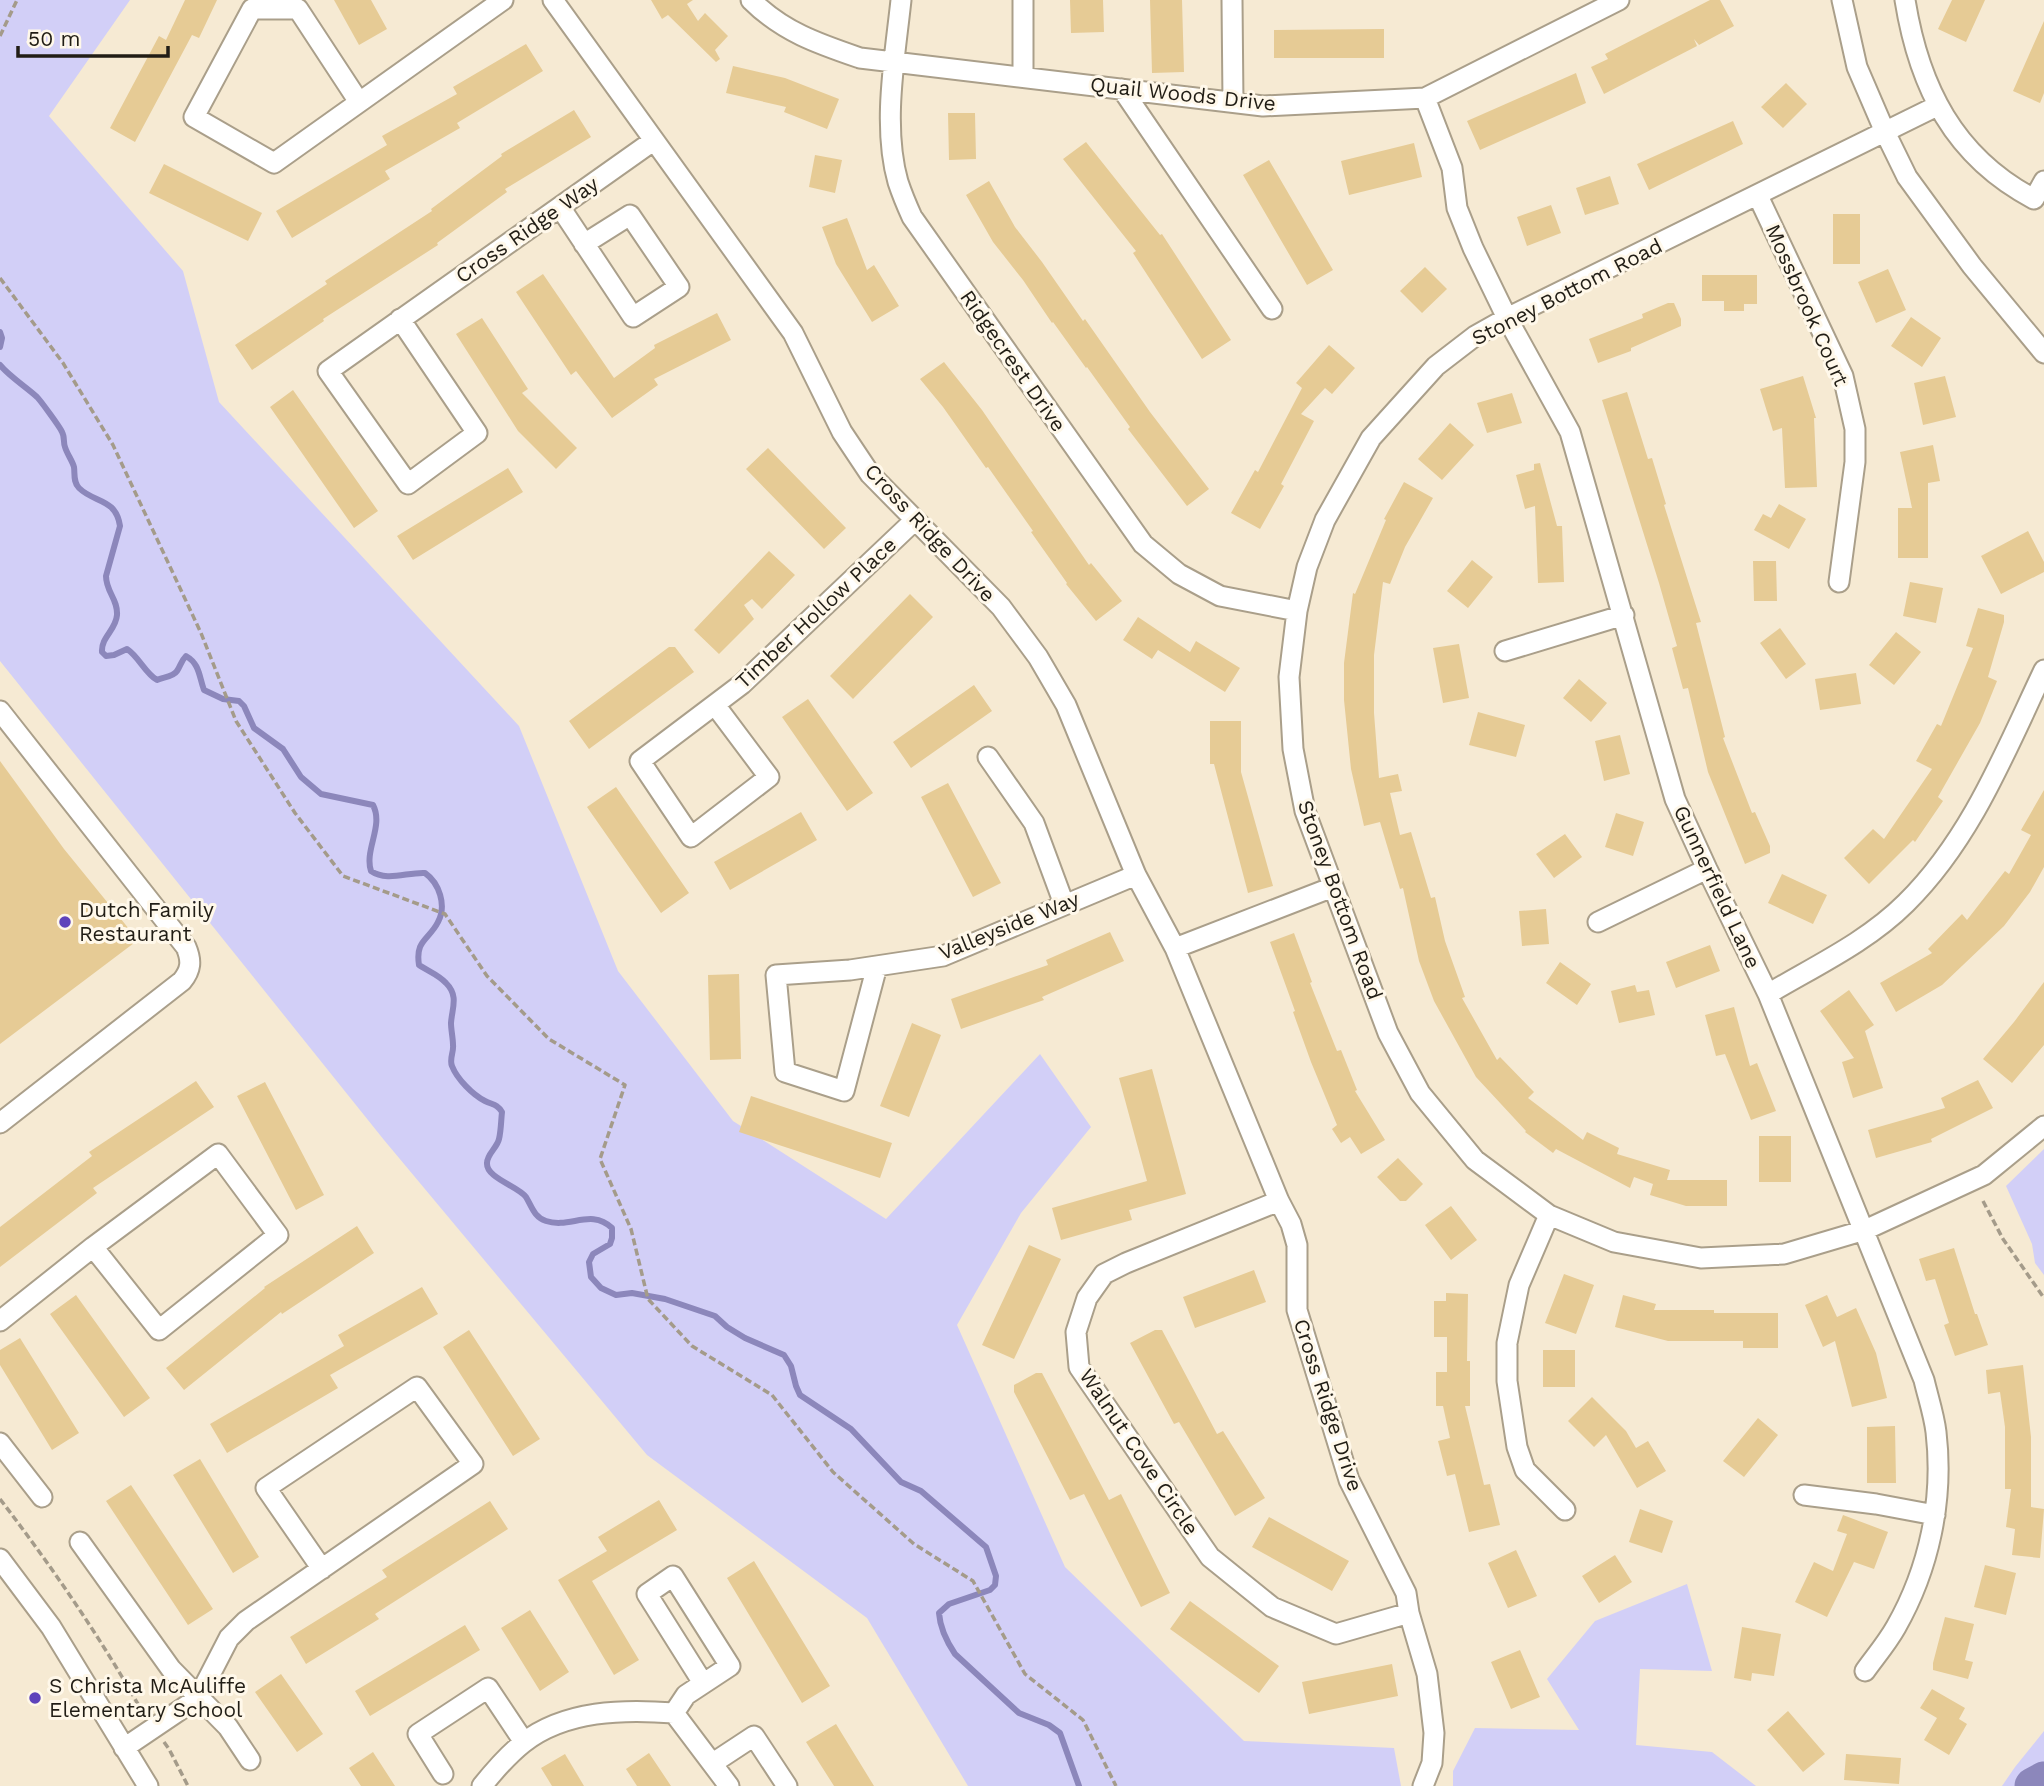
<svg xmlns="http://www.w3.org/2000/svg" width="2044" height="1786" viewBox="0 0 2044 1786" font-family="'Work Sans',sans-serif">
<style>
.green{fill:#d2cff7}
.lines{fill:none;stroke-linecap:round;stroke-linejoin:round}
.stream{stroke:#8c87bb;stroke-width:6}
.river{stroke:#8c87bb;stroke-width:37}
.building{fill:#e6cb95}
.minor-casing{stroke:#aa9f8a;stroke-width:23}
.path{stroke:#a49b8a;stroke-width:3.5;stroke-dasharray:7 3.5;stroke-linecap:butt}
.minor{stroke:#fff;stroke-width:19}
.poi-dot{fill:#5e43bb;stroke:#fff8ea;stroke-width:2.5}
.labels{text-anchor:middle;stroke-width:6;stroke-linejoin:round;paint-order:stroke}
.street-label{font-size:21px;fill:#211d15;stroke:#fff8ea}
.poi-label{font-size:21px;fill:#211d15;stroke:#fff8ea;text-anchor:start}
</style>
<rect width="100%" height="100%" fill="#f6ead3"/>
<path class="green" d="M0,0H130L49,116L183,271L219,402L519,726L618,971L733,1121L886,1219L1040,1054L1091,1127L1021,1213L957,1325L1065,1567L1244,1741L1394,1748L1401,1786H968L867,1618L647,1455L384,1140L0,661Z
M2044,1149V1275L2035,1263L2032,1244L2006,1186Z
M1687,1584L1712,1671L1640,1669L1636,1745L1712,1752L1756,1786H1453V1771L1475,1728L1579,1730L1547,1679L1595,1621Z
M2044,1731V1786H2002L2015,1767Z"/>
<g class="lines">
<path class="stream" d="M0,332L2,338L0,347
M0,365C10,377 25,386 37,397C40,400 60,427 62,432C65,437 63,442 65,447C67,454 72,460 74,467C75,474 73,482 79,488C94,503 116,498 120,526L106,576C106,592 118,599 117,615C116,630 101,637 102,652L106,656L114,655L127,649C139,657 145,673 157,680C164,677 173,677 177,671C181,665 181,661 186,656C200,664 199,677 204,690L223,699L239,701L244,706L254,728L283,749L301,777L321,794L373,805C384,826 364,850 371,871C387,882 407,872 425,873C439,883 447,905 438,922C429,940 415,940 419,965C428,971 439,975 446,983C459,996 452,1008 451,1023C451,1030 453,1038 453,1045C454,1052 449,1059 452,1066C457,1079 473,1095 485,1101C493,1105 497,1104 502,1112C501,1121 501,1131 499,1139C497,1148 487,1154 487,1163C486,1178 518,1186 526,1197C532,1207 534,1217 546,1221C570,1229 591,1208 612,1228V1238L610,1244L593,1254L589,1262L591,1277L601,1288L616,1295L632,1293L665,1299L715,1316L727,1327L745,1338L784,1355L791,1366L796,1386L800,1395L851,1429L901,1482L921,1491L986,1547L996,1576L995,1585L990,1590L949,1604L939,1613C940,1628 947,1642 955,1654L1019,1713L1049,1725L1060,1733L1079,1786"/>
<path class="river" d="M2033,1786L2044,1780"/>
</g>
<path class="building" d="M185,0H217L199,38L192,35L135,142L110,128L159,36L166,40Z
M334,0H371L387,29L359,45Z
M651,0H693L687,4L698,21L705,13L728,36L715,50L720,59L716,62L668,15L662,19Z
M1070,0H1103L1104,32L1071,33Z
M1150,0H1182L1184,72L1152,73Z
M1710,0H1720L1734,26L1699,45L1694,39L1697,46L1604,94L1591,67L1608,59L1605,54Z
M1952,0H1985L1966,42L1938,29Z
M2044,21V93L2040,103L2013,91Z
M1384,29V58H1274V30Z
M526,44L543,71L457,123L460,128L385,171L390,179L292,238L276,211L387,145L382,136L457,94L453,87Z
M733,66L785,78L839,99L827,129L784,112L786,107L726,93Z
M1576,73L1586,103L1480,150L1467,121Z
M1786,83L1807,104L1783,128L1761,107Z
M574,110L591,137L505,189L507,192L437,243L438,245L323,319L324,321L252,370L235,345L327,284L325,281L432,211L431,209L502,156L501,154Z
M948,113H975L976,159L949,160Z
M1733,121L1743,144L1649,190L1637,164Z
M1086,142L1160,235L1162,234L1231,340L1202,359L1133,253L1136,251L1063,159Z
M1414,143L1422,177L1349,195L1341,161Z
M815,155L842,160L835,193L809,187Z
M1269,160L1333,270L1307,285L1243,175Z
M164,164L262,213L248,241L149,193Z
M1610,176L1619,204L1585,215L1576,188Z
M989,181L1015,227L1042,262L1083,321L1085,319L1150,412L1209,489L1187,506L1128,429L1130,427L1087,367L1086,368L1053,322L1052,323L1023,280L993,242L966,195Z
M1551,205L1561,233L1527,246L1517,217Z
M1833,214H1860V264H1833Z
M847,218L867,270L874,265L899,306L872,322L836,264L822,227Z
M1425,267L1447,289L1422,313L1400,291Z
M1888,269L1906,310L1876,323L1858,282Z
M543,274L614,378L655,348L654,345L717,313L731,340L654,379L658,385L612,418L576,371L571,375L516,292Z
M1702,275H1757V304H1744V311H1724V301H1702Z
M1668,303H1674L1681,319V326L1631,348V351L1598,363L1589,339L1643,318L1642,314Z
M1911,317L1941,338L1922,367L1891,346Z
M482,318L528,389L522,393L577,448L556,469L518,431L456,334Z
M1329,345L1355,368L1332,394L1325,388L1301,414L1314,421L1281,484L1284,486L1260,529L1231,513L1255,470L1258,472L1302,388L1296,383Z
M944,362L982,410L1089,565L1091,563L1122,601L1096,621L1066,584L1067,583L1031,532L1033,531L988,467L986,468L943,407L920,379Z
M1803,376L1816,418H1814L1817,487L1785,488L1782,428L1773,431L1760,389Z
M1945,376L1956,417L1923,425L1914,383Z
M293,390L378,511L354,528L270,407Z
M1627,392L1648,459L1652,458L1666,504L1664,505L1701,622L1696,623L1725,737L1723,738L1752,813L1755,812L1770,846V853L1745,864L1708,772L1688,688L1683,689L1672,648L1677,646L1659,583L1602,400Z
M1512,393L1522,423L1487,433L1477,403Z
M1450,423L1474,445L1442,480L1418,459Z
M1933,445L1940,481L1928,483V558H1898V508H1912L1900,452Z
M768,448L846,528L824,549L746,469Z
M1540,463L1557,526H1562L1564,582L1538,583L1535,506L1525,509L1516,475L1534,470V464Z
M508,468L523,492L413,560L397,536Z
M1404,482L1433,498L1405,547L1390,584L1383,582L1374,655V713L1379,778L1398,774L1402,791L1390,793L1400,835L1411,832L1431,898L1435,897L1445,941L1465,997L1462,998L1497,1060L1500,1057L1534,1092L1528,1098L1583,1140L1587,1132L1619,1148L1617,1154L1670,1170L1667,1180H1727V1206H1686L1650,1195L1653,1184L1634,1177L1630,1188L1556,1149L1553,1153L1525,1132L1526,1131L1476,1077L1434,1001L1419,961L1403,888L1400,889L1380,822L1364,826L1351,769L1344,700V663L1353,593L1355,594L1386,520L1384,519Z
M1779,504L1806,519L1789,549L1754,530L1763,514L1771,518Z
M2028,531L2044,562V572L2001,594L1981,556Z
M769,551L795,575L762,609L752,599L744,605L754,619L719,654L694,630Z
M1472,560L1493,577L1468,608L1447,591Z
M1753,561H1776L1777,601H1754Z
M1910,582L1943,588L1936,623L1903,616Z
M910,594L933,617L853,699L830,676Z
M1978,608L2004,615V622L1988,677L1997,681L1980,723L1938,797L1943,801L1915,842L1913,840L1869,884L1844,858L1873,829L1884,839L1932,769L1916,761L1937,724L1941,726L1973,648L1966,646Z
M1138,617L1190,652L1196,641L1240,668L1225,692L1158,650L1152,659L1123,640Z
M1780,628L1806,664L1786,679L1760,643Z
M1896,632L1921,652L1894,685L1869,665Z
M1459,644L1469,698L1443,703L1433,648Z
M669,647H675L694,672L589,749L569,721Z
M1856,673L1861,704L1820,710L1815,679Z
M1579,679L1607,703L1591,722L1563,698Z
M974,685L992,711L911,768L893,742Z
M808,699L873,793L847,811L782,717Z
M1478,712L1525,725L1516,757L1469,745Z
M1210,721H1241V772L1273,886L1248,893L1214,764H1210Z
M1620,735L1630,774L1604,781L1595,741Z
M0,761L64,849L138,940L0,1044Z
M948,783L1001,883L973,897L921,797Z
M616,787L689,893L661,913L587,807Z
M2044,790V867L2030,892L2004,926L1942,985L1896,1012L1880,983L1932,953L1928,949L1962,914L1967,920L2005,871L2009,874L2031,835L2021,830Z
M801,812L817,840L730,890L714,862Z
M1616,813L1644,822L1633,856L1605,847Z
M1565,834L1582,857L1554,878L1536,854Z
M1782,874L1827,895L1813,924L1768,903Z
M1546,909L1549,944L1522,946L1519,911Z
M1110,932L1124,961L1042,997L1044,1000L961,1029L951,999L1048,965L1046,960Z
M1294,933L1312,982L1310,983L1337,1051L1341,1050L1357,1090L1355,1091L1385,1140L1361,1154L1350,1137L1341,1143L1332,1129L1337,1125L1311,1062L1293,1012L1295,1011L1270,942Z
M1710,945L1720,971L1676,988L1666,962Z
M1560,962L1591,984L1577,1005L1546,983Z
M739,974L741,1059L710,1060L708,975Z
M2044,982V1045L2012,1083L1983,1059L2014,1022Z
M1635,985L1637,992L1649,990L1655,1015L1619,1023L1611,991Z
M1849,990L1874,1025L1865,1031L1883,1088L1853,1098L1842,1062L1854,1058L1820,1011Z
M1734,1007L1750,1066L1757,1063L1776,1111L1751,1120L1725,1054L1716,1056L1705,1015Z
M912,1023L941,1035L909,1117L880,1106Z
M1152,1069L1186,1194L1129,1210L1132,1220L1061,1240L1052,1208L1147,1181L1119,1078Z
M1978,1080L1993,1108L1931,1139L1932,1142L1876,1158L1868,1130L1945,1108L1941,1098Z
M196,1081L214,1107L93,1188L97,1193L0,1267V1227L92,1156L89,1152Z
M265,1082L324,1195L296,1210L237,1096Z
M751,1096L892,1143L880,1178L739,1132Z
M1759,1136H1791V1182H1759Z
M1398,1158L1423,1184L1406,1201H1400L1377,1177Z
M1451,1206L1477,1240L1451,1260L1425,1225Z
M357,1226L374,1253L282,1314L281,1312L184,1390L166,1368L265,1288L264,1287Z
M1029,1245L1061,1259L1014,1359L982,1345Z
M1954,1248L1975,1314H1977L1988,1345L1955,1356L1944,1325L1949,1323L1935,1279L1926,1281L1919,1259Z
M1254,1270L1266,1302L1195,1328L1183,1297Z
M1564,1274L1594,1285L1576,1334L1545,1323Z
M422,1287L438,1314L330,1375L338,1388L227,1453L210,1424L344,1346L338,1335Z
M1446,1293L1468,1294L1467,1361H1470V1406H1465L1484,1485L1490,1484L1500,1525L1469,1532L1455,1474L1447,1476L1438,1441L1450,1438L1443,1406H1436V1372H1447V1337H1434V1301H1446Z
M76,1295L150,1398L124,1417L50,1314Z
M1623,1295L1656,1304L1654,1310H1714V1313H1778V1348H1743V1341H1668L1615,1327Z
M1827,1295L1837,1317L1856,1308L1876,1353L1887,1398L1852,1407L1835,1341L1823,1347L1805,1305Z
M469,1330L540,1439L513,1456L443,1347Z
M1155,1330H1162L1217,1434L1223,1431L1265,1498L1235,1516L1179,1422L1174,1424L1130,1343Z
M20,1338L79,1433L52,1450L0,1365V1350Z
M1543,1350H1575V1387H1543Z
M2023,1365L2031,1437V1507L2044,1509L2040,1558L2012,1555L2015,1529L2006,1527L2011,1489H2005V1427L2000,1392L1988,1394L1986,1370Z
M1036,1373H1042L1109,1500L1121,1494L1170,1593L1141,1607L1084,1494L1070,1500L1014,1392V1385Z
M1592,1397L1626,1431L1636,1448L1648,1441L1666,1471L1637,1488L1606,1435L1594,1447L1568,1421Z
M1758,1418L1778,1435L1744,1477L1723,1461Z
M1895,1426L1896,1483H1867V1427Z
M200,1459L259,1557L233,1573L173,1475Z
M131,1485L213,1609L188,1625L106,1501Z
M659,1500L677,1530L592,1581L639,1660L614,1675L558,1580L607,1551L598,1537Z
M490,1501L508,1529L375,1614L379,1619L306,1664L290,1637L387,1577L382,1570Z
M1640,1509L1673,1521L1662,1553L1629,1542Z
M1843,1515L1888,1532L1874,1569L1854,1562L1827,1617L1795,1602L1814,1562L1833,1571L1847,1534L1837,1531Z
M1269,1517L1349,1561L1332,1591L1252,1547Z
M1516,1550L1537,1596L1508,1608L1488,1563Z
M1615,1555L1632,1582L1599,1603L1582,1576Z
M754,1561L830,1686L802,1703L727,1578Z
M1985,1565L2016,1573L2006,1615L1974,1607Z
M1190,1601L1279,1666L1259,1693L1170,1629Z
M530,1610L569,1672L540,1691L501,1628Z
M1945,1617L1974,1624L1965,1660L1973,1662L1968,1679L1933,1670V1663Z
M465,1625L480,1650L370,1716L355,1691Z
M1742,1627L1781,1634L1774,1676L1752,1673L1751,1681L1734,1678Z
M1520,1650L1540,1697L1511,1709L1491,1662Z
M1392,1664L1398,1696L1309,1714L1302,1682Z
M281,1674L323,1734L297,1752L255,1692Z
M1932,1689L1965,1708L1959,1719L1967,1724L1949,1755L1924,1740L1937,1718L1920,1708Z
M1788,1711L1825,1754L1803,1772L1767,1730Z
M836,1724L874,1786H834L806,1742Z
M373,1752L395,1786H361L349,1768Z
M649,1753L671,1786H637L626,1769Z
M565,1754L584,1786H552L541,1768Z
M1846,1754L1901,1758L1899,1784L1844,1780Z"/>
<g class="lines">
<defs>
<path id="minor" d="M553,0L793,333L842,432L870,474L1001,607L1038,657L1066,705L1136,875L1175,948L1279,1201L1291,1224L1297,1245V1310L1349,1480L1406,1593L1409,1613L1427,1674L1434,1733L1432,1763L1423,1786
M751,0C783,32 819,44 860,58L1263,106L1425,98L1619,0
M901,0C895,57 882,126 898,182C902,194 907,206 912,217L1143,544L1179,574L1220,596L1297,611
M1232,0L1233,102
M1842,0L1857,67L1885,132L1907,177L1972,266L2044,353
M1905,0C1919,87 1954,157 2034,199L2044,181
M1023,76V0
M1122,89L1272,309
M1425,98L1452,168L1457,208L1473,248L1507,318L1570,432L1675,799L1707,869L1768,994L1924,1380C1928,1397 1934,1415 1936,1432C1944,1500 1929,1569 1896,1627C1887,1643 1875,1657 1865,1671
M359,102L298,9H252L194,117L274,163L503,0
M1937,106L1507,318L1475,336L1436,366L1371,438L1325,520L1307,567L1297,611L1289,677L1293,749L1305,811L1388,1033L1420,1093L1475,1160L1549,1215L1614,1242L1701,1258L1784,1254L1865,1230L1984,1175L2044,1126
M1758,196L1843,376L1855,429V462L1839,582
M560,207L633,317L679,287L630,215L584,244
M400,319L477,433L408,484L328,371L653,141
M1505,651L1624,615
M715,705L769,777L691,837L640,761L742,684L915,520
M0,711L186,947C192,961 191,970 182,981L0,1123
M988,757L1034,823L1064,904
M1598,922L1707,869
M1175,948L1333,887
M877,966L844,1091L785,1072L776,975L850,970L943,956L1136,875
M1768,994C1815,966 1867,942 1906,903C1971,839 2005,752 2044,670
M1279,1201L1126,1263L1104,1274L1087,1298L1076,1332L1079,1367L1210,1557L1272,1607L1336,1634L1409,1613
M1549,1215L1519,1285L1507,1343V1381L1517,1447L1525,1470L1565,1510
M0,1321L93,1247L218,1154L278,1235L159,1330L93,1247
M0,1443L42,1497
M1804,1495L1876,1504L1935,1515
M80,1542L171,1669L228,1727L250,1760
M0,1559L51,1627L148,1786
M674,1713L686,1695L730,1666L673,1576L647,1594L703,1683
M124,1748L198,1698L229,1638L246,1621L473,1464L417,1387L266,1488L322,1569
M713,1763L754,1736L787,1786
M443,1774L418,1734L488,1688L524,1742
M482,1786C494,1771 508,1755 523,1743C565,1710 624,1709 674,1713L729,1786"/>
</defs>
<use href="#minor" class="minor-casing"/>
<path class="path" d="M0,36L17,0
M0,278L63,363L113,445L201,633L236,721L295,813L343,876L445,914L487,976L549,1039L625,1085L600,1159L631,1229L648,1299L692,1346L772,1395L833,1472L914,1544L973,1581L1025,1674L1083,1720L1116,1786
M1983,1201L2003,1239L2044,1298
M0,1499C52,1567 101,1638 143,1713
M164,1742L169,1749L188,1786"/>
<use href="#minor" class="minor"/>
</g>
<g class="poi-dot">
<circle cx="65" cy="922" r="7"/>
<circle cx="35" cy="1698" r="7"/>
</g>
<g class="labels">
<g class="street-label">
<text transform="translate(1183 94) rotate(6)" y="7">Quail Woods Drive</text>
<text transform="translate(527 230) rotate(-35)" y="7">Cross Ridge Way</text>
<text transform="translate(1567 292) rotate(-27)" y="7">Stoney Bottom Road</text>
<text transform="translate(1807 305) rotate(66)" y="7">Mossbrook Court</text>
<text transform="translate(1013 361) rotate(55)" y="7">Ridgecrest Drive</text>
<text transform="translate(930 533) rotate(47)" y="7">Cross Ridge Drive</text>
<text transform="translate(816 613) rotate(-43)" y="7">Timber Hollow Place</text>
<text transform="translate(1717 887) rotate(65)" y="7">Gunnerfield Lane</text>
<text transform="translate(1340 900) rotate(70)" y="7">Stoney Bottom Road</text>
<text transform="translate(1009 926) rotate(-22)" y="7">Valleyside Way</text>
<text transform="translate(1328 1405) rotate(72)" y="7">Cross Ridge Drive</text>
<text transform="translate(1139 1452) rotate(56)" y="7">Walnut Cove Circle</text>
</g>
<g class="poi-label">
<text x="79" y="917">Dutch Family<tspan x="79" dy="24">Restaurant</tspan></text>
<text x="49" y="1693">S Christa McAuliffe<tspan x="49" dy="24">Elementary School</tspan></text>
</g>
</g>
<path d="M18 46v10h150v-10" fill="none" stroke="#211d15" stroke-width="3.5"/>
<text x="28" y="46" font-size="21" fill="#211d15" stroke="#fff8ea" stroke-width="5" paint-order="stroke">50 m</text>
</svg>
